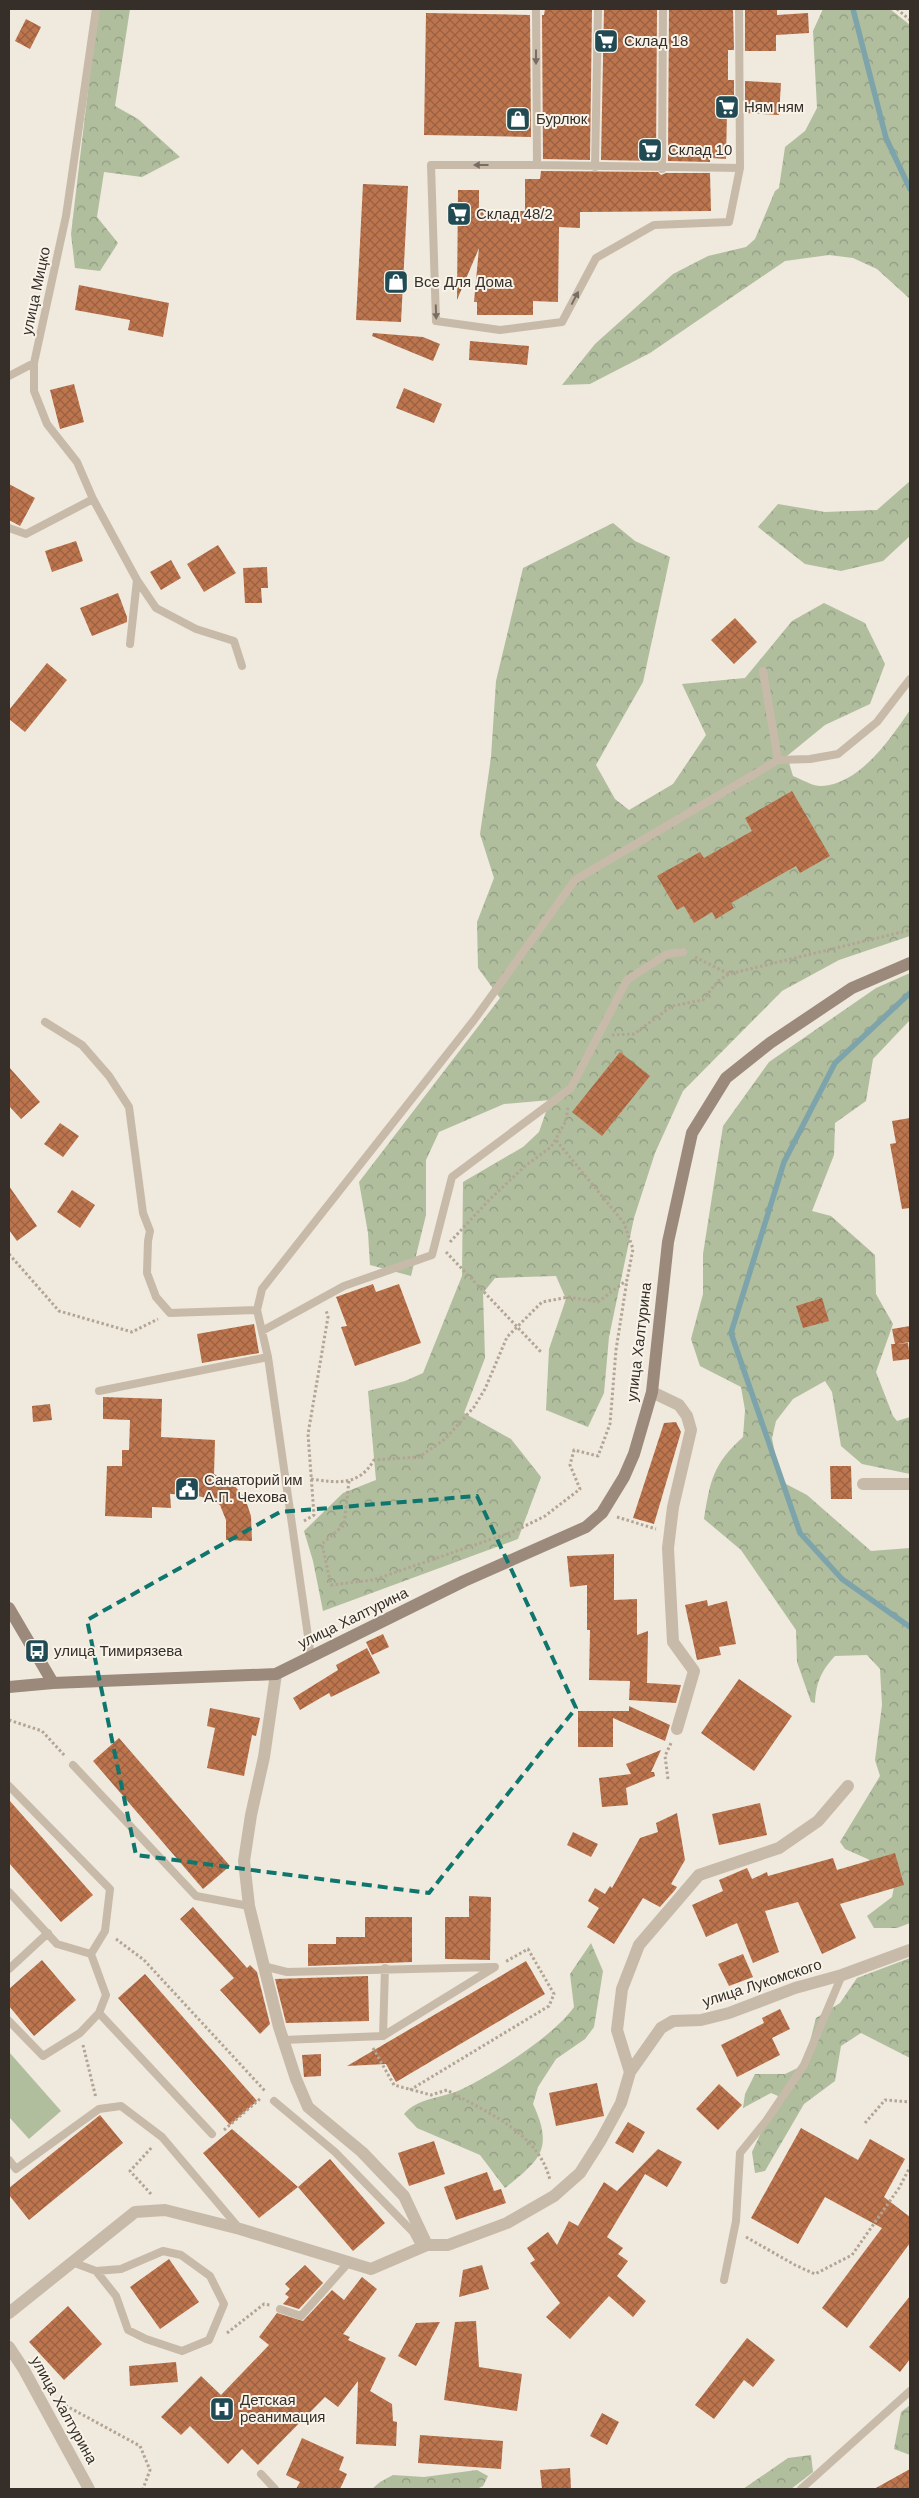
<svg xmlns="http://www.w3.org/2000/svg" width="919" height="2498" viewBox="0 0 919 2498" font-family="Arial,sans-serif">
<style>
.forest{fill:url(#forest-crowns)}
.garden{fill:#b0be9e}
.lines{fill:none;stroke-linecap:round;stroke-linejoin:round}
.stream{stroke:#7ea4ab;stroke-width:5.5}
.building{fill:url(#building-cross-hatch)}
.path{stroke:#b3a594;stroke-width:3;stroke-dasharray:2.5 2.5;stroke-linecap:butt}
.lane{stroke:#c8baa9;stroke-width:8}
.street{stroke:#c8baa9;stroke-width:12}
.secondary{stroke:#9b8a7b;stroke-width:12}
.oneway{fill:#776d63}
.marked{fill:none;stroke:#0f766e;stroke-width:4;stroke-dasharray:10 6;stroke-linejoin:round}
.labels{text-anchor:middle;stroke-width:4;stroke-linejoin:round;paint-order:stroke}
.poi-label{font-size:15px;fill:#352e29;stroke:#f8f3e9;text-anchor:start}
.street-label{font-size:15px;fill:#352e29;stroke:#f8f3e9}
</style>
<defs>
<pattern id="forest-crowns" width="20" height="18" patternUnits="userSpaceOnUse" patternTransform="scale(1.25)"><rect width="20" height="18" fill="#b0be9e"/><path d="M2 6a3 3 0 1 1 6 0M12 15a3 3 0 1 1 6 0" fill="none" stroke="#909b81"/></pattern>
<pattern id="building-cross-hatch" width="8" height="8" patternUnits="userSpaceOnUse" patternTransform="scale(1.25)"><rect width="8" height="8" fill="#bd754e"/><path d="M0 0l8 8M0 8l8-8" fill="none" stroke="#9a6041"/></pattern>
</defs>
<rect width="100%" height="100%" fill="#f0e9dd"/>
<path class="forest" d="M100,9H130L115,106L138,119L180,157L142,177L104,172L97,217L118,243L100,271L75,268L71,234L97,14Z
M823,9H890L910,25V299L877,269L853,258L829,255L785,261L650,353L590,384L562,385L595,344L673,274L708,256L746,247L755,239L775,191L779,188L785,147L805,131L817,108L813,31Z
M910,481V536L883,561L841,571L805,564L758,527L778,504L825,512L877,510Z
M613,523L635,541L670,557L643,682L596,765L615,799L629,810L673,784L706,735L682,684L745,678L792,621L824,603L865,623L885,664L870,704L825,725L787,756L793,776C801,779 814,787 822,786C860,784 891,738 910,710V936L839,960L782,991L683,1091L655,1153L634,1218L609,1337L604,1393L588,1427L546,1410L549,1349L566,1299L556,1276L495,1278L483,1293L485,1358L464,1413L511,1439L541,1477L518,1539L323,1611L313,1561L304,1531L343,1493L376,1480L368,1391L405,1381L423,1373L462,1276L463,1182L523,1147L539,1132L550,1100L504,1104L439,1132L426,1160V1215L411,1276L370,1265L368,1233L359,1182L500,998L478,968L477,922L494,878L480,834L491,757L496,681L523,568Z
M910,973V1020L873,1059L866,1101L835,1123L834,1155L812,1211L831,1216L875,1255L876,1294L893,1324L876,1372L893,1416L897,1421L910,1417V1474L862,1464L841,1446L832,1392L825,1381L793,1399L776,1421L772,1438L778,1470L786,1484L807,1495L871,1551L910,1548V1923L897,1928H874L867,1916L892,1897L897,1872L845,1849L840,1842L880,1776L875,1760L882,1705L880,1669L867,1655L835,1656C821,1671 816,1683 815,1703L811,1702L797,1662L796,1630L741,1550L704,1519C710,1481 713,1464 743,1437L745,1410L741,1387L700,1366L691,1339L703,1294V1254L723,1126L769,1062L876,988Z
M591,1943L603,1971L594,2027L585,2039L556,2059L538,2087L533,2104C554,2149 540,2160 505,2188L480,2155L417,2128L404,2114C417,2098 442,2098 460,2090C492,2075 554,2036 574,2007L570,1974Z
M910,1958V2058L861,2033L841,2046L835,2081L804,2104L765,2171L755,2173L752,2152L778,2096L771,2093L743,2108L745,2094L755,2074H785L804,2065L816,2018L840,2003L857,1978Z
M910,2405V2455L894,2449L901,2412Z
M811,2455L813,2472L791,2489H743L788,2458Z
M477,2470L488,2476L483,2486L477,2489H372L380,2482L393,2475L424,2477Z"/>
<path class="garden" d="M9,2052L61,2111L29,2139L9,2117Z"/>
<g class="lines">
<path class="stream" d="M853,9L886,138L910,189
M910,993L835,1063L784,1162L731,1333L800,1533L842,1579L910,1627"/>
</g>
<path class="building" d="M545,9H592L590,160L543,159L542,15H544Z
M604,9H657L656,161L601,160Z
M669,9H733L734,50H728V80H734V112H727L726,159L710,158V162L668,161Z
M745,9H777V15L808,13L809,33L776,35V51H745Z
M426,13L530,15L531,137L424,135Z
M26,19L41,27L30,49L15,41Z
M745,81L781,83L779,115L745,113Z
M541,171L658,172L661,175L666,173H710L711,211L580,212V228L559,227L558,302L533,301V315H477V302H474L479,248L457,300L458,190H479V211H525V179H540Z
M363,184L408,186L401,322L356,320Z
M79,285L169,303L163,337L128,330L130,320L75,310Z
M373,333L423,337L440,344L433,361L372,336Z
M470,341L529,346L527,365L469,360Z
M74,384L84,422L60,429L50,390Z
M404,388L442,404L434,423L396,408Z
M9,484L35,498L20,526L9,520Z
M76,541L83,561L52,572L45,551Z
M218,545L236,573L204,592L187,564Z
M171,560L181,578L161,590L150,572Z
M267,567L268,588H261L262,603H245L243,568Z
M118,593L127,617V622L92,636L80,608Z
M735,618L757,642L734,664L711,640Z
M47,663L67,680L25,732L9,719V710Z
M792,791L830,856L800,873L796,866L731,903L734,908L716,919L712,912L694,923L684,906L677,910L657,876L700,852L704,858L752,831L745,818Z
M620,1052L650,1076L602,1136L572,1112Z
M9,1067L40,1102L21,1119L9,1106Z
M910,1118V1208L902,1209L890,1144L896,1143L892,1121Z
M60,1123L79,1136L63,1157L44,1144Z
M9,1186L37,1226L17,1241L9,1230Z
M72,1190L95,1205L80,1228L57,1212Z
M373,1284L376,1292L399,1284L421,1343L355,1366L341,1327L347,1326L336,1297Z
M822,1298L829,1321L803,1328L796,1306Z
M254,1324L259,1353L202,1363L197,1334Z
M910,1326V1342L897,1344L908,1343L910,1359L893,1361L891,1344H895L892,1329Z
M103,1397L162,1399L161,1437L215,1440L214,1474L233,1484L245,1498L251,1516L252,1541L226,1540V1520L220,1505L210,1499L194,1495L170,1494L171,1508L152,1507V1518L105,1516L107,1466H122V1450H129L130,1420L103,1419Z
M50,1404L52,1420L33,1422L32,1406Z
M676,1422L681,1432L654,1524L633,1518L664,1423Z
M830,1466H851L852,1499H831Z
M614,1554V1600L637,1599V1635L648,1631L647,1683L681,1685L676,1703L629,1700L630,1681L589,1680L590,1630H587V1585L570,1587L567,1556Z
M707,1600L708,1606L727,1601L736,1644L719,1647L721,1655L697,1660L685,1605Z
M383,1634L389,1647L372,1655L366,1642Z
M367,1648L380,1673L331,1697L329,1693L300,1710L293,1698L338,1670L336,1665Z
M739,1679L792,1716L754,1771L701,1733Z
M629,1706L670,1725L665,1741L613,1718V1747H578V1711H629Z
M210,1708L260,1718L256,1736L252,1735L244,1776L207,1768L215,1728L207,1726Z
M119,1738L230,1866L203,1889L93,1761Z
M661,1750L651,1772H654L655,1776L626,1788L628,1805L602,1807L599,1778L631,1774L626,1764Z
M9,1800L93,1895L61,1922L9,1863Z
M760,1803L767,1835L719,1845L712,1814Z
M677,1813L685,1860L671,1884L677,1887L675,1890L660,1907L643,1898L614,1944L587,1927L599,1908L588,1901L595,1888L605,1894L610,1886L612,1888L640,1838L658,1832L656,1823Z
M573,1832L598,1844L591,1857L567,1845Z
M895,1853L904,1885L840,1904L856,1938L822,1954L798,1902L765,1911L779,1952L753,1963L737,1923L706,1937L692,1905L723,1891L719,1880L747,1868L752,1879L767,1872L768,1876L833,1858L837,1870Z
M469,1896L491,1897L490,1960L445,1959V1917H469Z
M193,1907L247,1968L250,1965L257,1972L270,2024L260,2034L220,1990L234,1978L180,1919Z
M365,1917H412V1962L308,1966V1944H336V1937H365Z
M743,1954L753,1977L729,1986L718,1964Z
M42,1960L76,2000L34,2036L9,2006V1989Z
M526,1961L545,1994L396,2082L386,2064L347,2066Z
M145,1974L257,2101L230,2125L118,1998Z
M368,1976L369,2021L286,2023L275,1979Z
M780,2009L790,2029L772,2038L780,2055L737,2077L721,2045L764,2023L762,2018Z
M321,2054V2076L304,2077L302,2055Z
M597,2083L604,2116L556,2126L549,2093Z
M719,2084L742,2105L718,2130L696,2109Z
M100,2115L123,2143L29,2220L9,2195V2188Z
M628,2122L645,2132L633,2153L615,2143Z
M801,2128L858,2160L870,2139L905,2159L884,2197L910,2217V2243L847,2328L822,2308L882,2228L825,2197L798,2244L751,2218Z
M232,2129L298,2187L259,2218L203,2153Z
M434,2141L445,2174L409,2186L398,2153Z
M658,2149L682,2162L667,2187L645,2174L607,2237L623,2248L618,2254L628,2261L617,2276L646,2301L633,2317L609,2296L570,2339L546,2317L560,2303L530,2263L535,2260L527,2248L548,2232L557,2245L569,2221L578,2226L604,2182L617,2191Z
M330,2159L385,2223L353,2251L298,2187Z
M487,2172L494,2191L501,2189L506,2203L456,2220L444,2187Z
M169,2259L199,2302L160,2329L130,2287Z
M305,2265L323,2283L299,2309L283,2304L289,2297L285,2294L290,2289L285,2284Z
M482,2265L489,2289L459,2297L463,2270Z
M362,2277L377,2289L343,2334L350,2337L348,2340L386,2358L370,2391L392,2404L393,2421L397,2422L396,2446L356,2444L358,2381L338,2407L325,2397L258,2465L242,2449L228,2464L190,2426L181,2435L161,2417L201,2376L221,2395L269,2345L259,2337L277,2313L303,2321L332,2290L344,2300Z
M910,2296V2359L900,2372L869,2347Z
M68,2306L102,2344L64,2380L29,2342Z
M476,2321L479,2367L522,2374L517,2411L444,2400L455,2322Z
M440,2322L416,2366L398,2356L416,2323Z
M747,2338L775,2360L753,2387L744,2380L714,2419L695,2405Z
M176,2362L178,2382L130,2386L129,2366Z
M602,2413L619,2422L607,2445L590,2436Z
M420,2435L503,2441L501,2469L418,2463Z
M302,2438L344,2457L339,2470L347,2474L340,2489H296L300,2482L286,2475Z
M570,2468L571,2489H542L540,2470Z
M910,2469V2489H874Z"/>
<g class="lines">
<path class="path" d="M897,9L910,20
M695,957L729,974L910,930
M612,1035L634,1034L672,1006L703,1000L718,981L729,974
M450,1242L489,1200L525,1166L551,1147L566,1121L568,1107
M446,1252L541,1352
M9,1254L59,1311L132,1332L158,1319
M311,1479C338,1483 359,1486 374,1460L419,1457L445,1439L474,1407L485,1389L507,1337L542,1302L569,1297L598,1302L627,1280L633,1249L624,1223L555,1139
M349,1481L344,1525L322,1544L331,1585L373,1580L515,1531L545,1516L580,1489L570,1465L574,1450L598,1456L610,1424L616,1350L627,1280
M617,1517L656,1529
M304,1521L314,1515L308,1434L328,1317L326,1310
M9,1720L42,1731L65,1756
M668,1779L665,1756L671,1743
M116,1939L144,1960L265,2091
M83,2045L96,2098
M373,2048L394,2085L431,2095L447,2090C486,2112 538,2132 550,2180
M410,2090L549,2006L554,1994L528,1949L505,1962
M865,2123L885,2100L910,2102
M224,2130L261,2098
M151,2194L130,2171L153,2146
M746,2237L795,2265L815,2274L852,2255L899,2188L910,2167
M227,2333L264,2304L270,2305
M61,2403L140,2446L150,2470L143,2489"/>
<path class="lane" d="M96,9L66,216L34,363V391L47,424L77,462L93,499L137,580L130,644
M536,9L537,165H431L436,321L500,330L562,322L596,258L654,225L729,222L740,168L739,9
M537,165L740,168
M595,167L598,9
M662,169L663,9
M9,376L34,363
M9,528L26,534L93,499
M137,580L156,608L196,629L234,641L242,666
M778,760L810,759L838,754L877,722L910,679
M45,1022L82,1045L109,1076L129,1107L143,1213L150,1231L148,1241L147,1273L156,1297L170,1313L257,1310
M262,1331L344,1286L432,1255L452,1177L571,1088L627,980L667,954L683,952
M99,1391L268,1357
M311,1657L268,1357L257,1310L262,1289L474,1020L575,880L778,760L763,671
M73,1765L196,1896L249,1906
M9,1786L110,1889L105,1931L91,1954
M9,1892L57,1944L91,1954
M91,1954L106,1995L99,2013L212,2134
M263,1966L287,1972L495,1967L383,2036L283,2040
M9,1969L48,1933
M9,2021L43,2056L80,2033L99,2013
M383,2036L385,1968
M274,2101L335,2152L413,2232L421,2247
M9,2160L16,2169L99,2109L121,2106L162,2137L239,2228
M72,2262L96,2271L116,2296L128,2330L146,2339L182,2351L209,2340L224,2304L210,2276L181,2255L163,2251L121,2269L96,2271
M724,2280L736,2221L740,2153L766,2121L804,2065L842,1975
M280,2309L301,2316L349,2262
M261,2474L275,2489
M801,2489L910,2391"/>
<path class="street" d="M652,1392L679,1405L687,1416L691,1430L673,1507L668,1548L673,1642L694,1671L677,1729
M863,1484H910
M276,1674L264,1757L251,1815L244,1861L249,1906L279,2027L296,2079L308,2107L362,2152L404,2196L427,2245
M630,2072L617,2030L622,1989L639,1945L699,1875L779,1848L818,1821L848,1786
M9,2313L135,2212L165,2210L240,2229L371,2269L427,2245H448L507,2223L554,2196L580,2173L601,2140L621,2103L630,2072L661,2028L673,2021L701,2020L729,2013L795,1988L842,1975L910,1950
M9,2347L23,2368L89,2489"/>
<path class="secondary" d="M9,1608L53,1683L9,1687
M53,1683L276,1674L464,1581L586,1527L602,1513L624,1477L634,1454L652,1392L668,1242L692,1133L726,1078L770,1043L852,988L910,963"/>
</g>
<defs><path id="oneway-solid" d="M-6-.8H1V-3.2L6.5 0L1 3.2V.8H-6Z" transform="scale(1.25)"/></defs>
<g class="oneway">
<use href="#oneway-solid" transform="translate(536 57) rotate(90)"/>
<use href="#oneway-solid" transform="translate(481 165) rotate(180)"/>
<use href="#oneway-solid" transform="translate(575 298) rotate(-62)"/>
<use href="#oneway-solid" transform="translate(436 312) rotate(88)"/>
</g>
<path class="marked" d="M477,1496L576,1708L429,1893L136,1855L87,1620L280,1512Z"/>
<defs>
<symbol id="supermarket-square" viewBox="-11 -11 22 22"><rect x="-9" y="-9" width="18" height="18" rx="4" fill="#214b54" stroke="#f8f3e9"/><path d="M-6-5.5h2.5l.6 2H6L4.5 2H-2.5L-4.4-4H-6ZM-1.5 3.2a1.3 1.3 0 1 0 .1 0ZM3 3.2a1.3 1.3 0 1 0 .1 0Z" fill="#fff"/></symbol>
<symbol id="shop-square" viewBox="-11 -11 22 22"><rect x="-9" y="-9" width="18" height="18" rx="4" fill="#214b54" stroke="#f8f3e9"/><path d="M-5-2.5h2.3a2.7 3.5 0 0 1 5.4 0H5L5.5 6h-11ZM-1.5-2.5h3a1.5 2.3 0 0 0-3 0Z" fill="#fff"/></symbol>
<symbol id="civic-square" viewBox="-11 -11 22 22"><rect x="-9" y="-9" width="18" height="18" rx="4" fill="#214b54" stroke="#f8f3e9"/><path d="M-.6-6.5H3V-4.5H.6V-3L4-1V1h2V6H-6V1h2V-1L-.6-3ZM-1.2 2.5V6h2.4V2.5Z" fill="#fff"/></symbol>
<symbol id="bus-square" viewBox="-11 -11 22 22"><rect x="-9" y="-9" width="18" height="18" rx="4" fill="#214b54" stroke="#f8f3e9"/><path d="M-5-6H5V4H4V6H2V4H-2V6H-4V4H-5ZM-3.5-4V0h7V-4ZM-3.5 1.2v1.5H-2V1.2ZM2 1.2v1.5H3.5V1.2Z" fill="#fff"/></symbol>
<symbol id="hospital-square" viewBox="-11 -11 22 22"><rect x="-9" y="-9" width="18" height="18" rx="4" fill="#214b54" stroke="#f8f3e9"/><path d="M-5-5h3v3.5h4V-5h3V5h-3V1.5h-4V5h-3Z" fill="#fff"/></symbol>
</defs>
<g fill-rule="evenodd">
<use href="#supermarket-square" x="592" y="27" width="28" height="28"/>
<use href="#supermarket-square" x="713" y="93" width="28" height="28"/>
<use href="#shop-square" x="504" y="105" width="28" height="28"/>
<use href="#supermarket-square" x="636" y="136" width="28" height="28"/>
<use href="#supermarket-square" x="445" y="200" width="28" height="28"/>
<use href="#shop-square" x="382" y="268" width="28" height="28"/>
<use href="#civic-square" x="173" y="1475" width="28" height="28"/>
<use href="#bus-square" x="23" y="1637" width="28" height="28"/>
<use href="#hospital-square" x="208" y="2395" width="28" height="28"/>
</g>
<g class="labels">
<g class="poi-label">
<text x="624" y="46">Склад 18</text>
<text x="744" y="112">Ням ням</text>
<text x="536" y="124">Бурлюк</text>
<text x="668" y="155">Склад 10</text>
<text x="476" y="219">Склад 48/2</text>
<text x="414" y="287">Все Для Дома</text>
<text x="204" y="1485">Санаторий им<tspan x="204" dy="17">А.П. Чехова</tspan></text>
<text x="54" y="1656">улица Тимирязева</text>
<text x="240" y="2405">Детская<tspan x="240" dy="17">реанимация</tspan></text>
</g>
<g class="street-label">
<text transform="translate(36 291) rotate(-78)" y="5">улица Мицко</text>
<text transform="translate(639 1342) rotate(-83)" y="5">улица Халтурина</text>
<text transform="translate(353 1618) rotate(-26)" y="5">улица Халтурина</text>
<text transform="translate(762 1983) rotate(-18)" y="5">улица Лукомского</text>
<text transform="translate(64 2410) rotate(61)" y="5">улица Халтурина</text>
</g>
</g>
<rect width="919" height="2498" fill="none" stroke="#352e29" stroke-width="20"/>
</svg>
